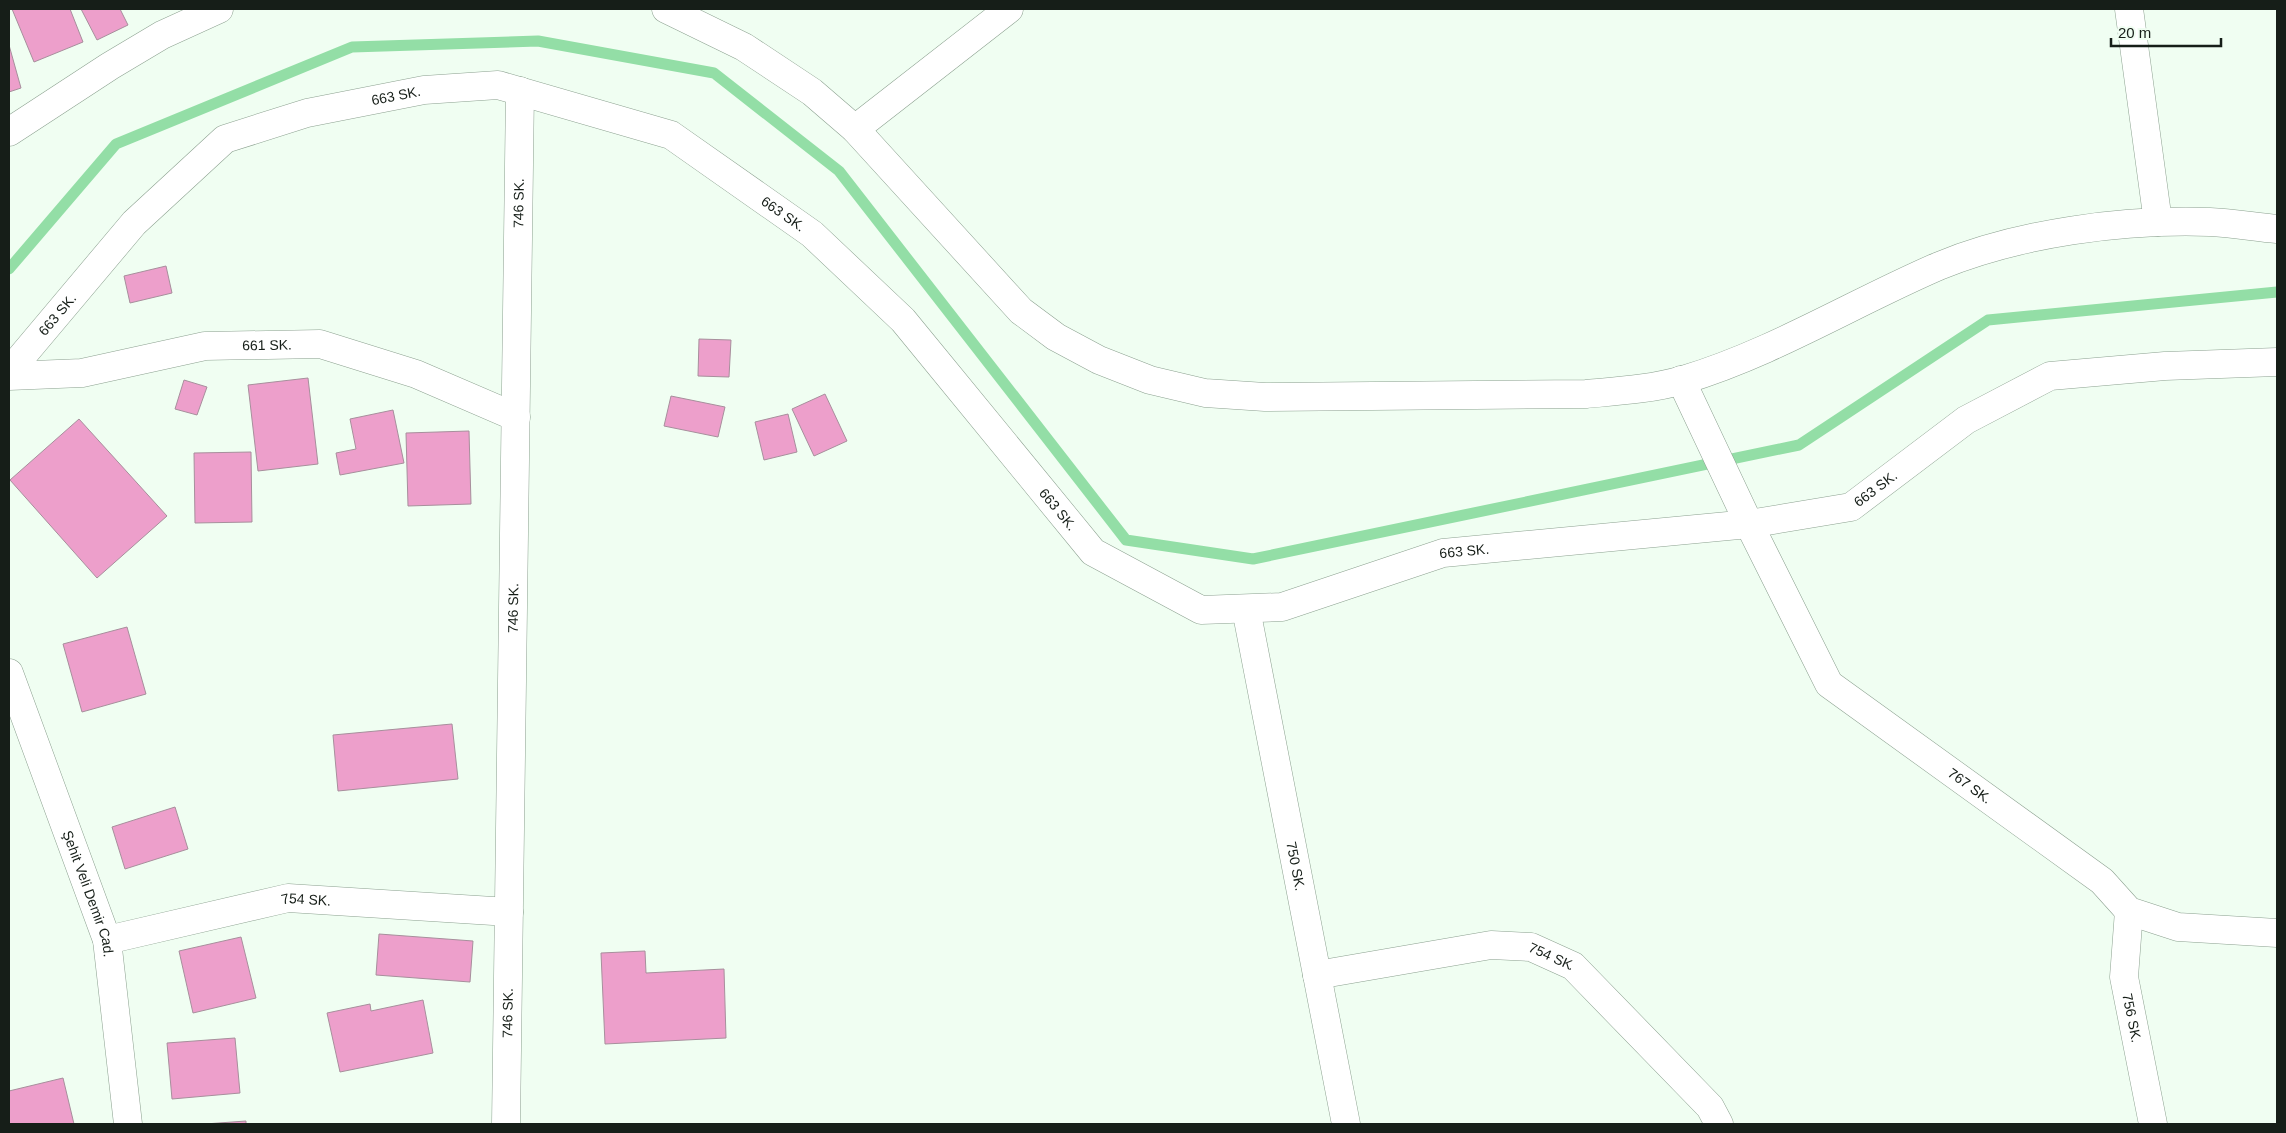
<svg xmlns="http://www.w3.org/2000/svg" width="2286" height="1133" viewBox="0 0 2286 1133" font-family="Arial,sans-serif">
<style>
.lines{fill:none;stroke-linecap:round;stroke-linejoin:round}
.stream{stroke:#93dea6;stroke-width:11}
.building{fill:#ed9fcb;stroke:#a78f9c}
.minor-casing{stroke:#8ca190;stroke-width:29}
.tertiary-casing{stroke:#8ca190;stroke-width:29}
.minor{stroke:#fff;stroke-width:28}
.tertiary{stroke:#fff;stroke-width:28}
.labels{text-anchor:middle;stroke-width:5;stroke-linejoin:round;paint-order:stroke}
.street-label{font-size:14px;fill:#161e18;stroke:#f0fef2}
</style>
<rect width="100%" height="100%" fill="#f0fef2"/>
<g class="lines">
<path class="stream" d="M9,269L116,144L352,47L538,41L714,73L839,171L1126,540L1253,559L1799,445L1988,320L2277,292"/>
</g>
<path class="building" d="M12,9H70L83,42L34,62Z
M81,9H120L128,25L97,40Z
M9,45L21,88L9,92Z
M166,266L172,293L130,303L124,276Z
M699,339L731,340L729,377L698,376Z
M308,378L318,464L258,471L248,385Z
M184,380L207,387L197,415L175,409Z
M825,394L847,441L814,456L792,409Z
M671,396L725,407L718,437L664,426Z
M393,410L404,463L340,475L336,453L356,449L350,419Z
M788,414L797,452L764,460L755,422Z
M79,419L167,516L97,578L10,480Z
M469,431L471,504L408,506L406,433Z
M251,452L252,522L195,523L194,453Z
M127,627L146,694L82,712L63,644Z
M452,724L458,779L338,791L333,735Z
M175,807L188,849L125,869L112,827Z
M379,934L473,941L470,982L376,975Z
M241,937L256,998L193,1013L179,951Z
M645,951L646,973L724,969L726,1038L605,1044L601,953Z
M423,1000L433,1053L340,1072L327,1013L370,1004L371,1011Z
M235,1038L240,1093L172,1099L167,1043Z
M63,1078L74,1124H9V1091Z
M246,1121V1124H205Z"/>
<g class="lines">
<defs>
<g id="minor">
<path d="M2129,9L2158,222"/>
<path d="M855,129L1009,9"/>
<path id="s1" d="M9,363L18,361L134,223L225,139L307,113L424,90L498,85L671,135L812,234L903,320L1093,552L1201,610L1282,607L1443,553L1749,524L1851,507L1966,420L2050,376L2165,366L2277,362"/>
<path id="s2" d="M9,376L82,373L205,346L320,344L416,374L516,417"/>
<path id="s3" d="M1681,380L1749,524L1829,684L2102,881L2129,911L2178,927L2277,933"/>
<path id="s4" d="M1246,609L1346,1124"/>
<path id="s5" d="M9,673L107,940L128,1124"/>
<path id="s6" d="M2129,911L2124,977L2153,1124"/>
<path id="s7" d="M107,940L288,898L509,912"/>
<path id="s8" d="M1317,975L1491,945L1531,947L1573,966L1710,1107L1719,1124"/>
<path id="s9" d="M506,1124L520,91"/>
</g>
<path id="tertiary" d="M666,9L744,47L812,92L855,129L1021,311L1056,337L1099,360L1150,380L1205,393L1265,397L1586,394C1619,391 1652,389 1683,380C1773,353 1853,303 1939,266C2019,233 2123,219 2210,222C2232,223 2255,227 2277,229
M9,132L110,66L162,35L219,9"/>
</defs>
<use href="#minor" class="minor-casing"/>
<use href="#tertiary" class="tertiary-casing"/>
<use href="#minor" class="minor"/>
<use href="#tertiary" class="tertiary"/>
</g>
<g class="labels">
<g class="street-label">
<text dy="5" stroke="none"><textPath href="#s1" startOffset="490">663 SK.</textPath></text>
<text dy="5" stroke="none"><textPath href="#s9" startOffset="921">746 SK.</textPath></text>
<text dy="5" stroke="none"><textPath href="#s1" startOffset="910">663 SK.</textPath></text>
<text dy="5" stroke="none"><textPath href="#s1" startOffset="70">663 SK.</textPath></text>
<text dy="5" stroke="none"><textPath href="#s2" startOffset="261">661 SK.</textPath></text>
<text dy="5" stroke="none"><textPath href="#s1" startOffset="2185">663 SK.</textPath></text>
<text dy="5" stroke="none"><textPath href="#s1" startOffset="1315">663 SK.</textPath></text>
<text dy="5" stroke="none"><textPath href="#s1" startOffset="1765">663 SK.</textPath></text>
<text dy="5" stroke="none"><textPath href="#s9" startOffset="516">746 SK.</textPath></text>
<text dy="5" stroke="none"><textPath href="#s3" startOffset="512">767 SK.</textPath></text>
<text dy="5" stroke="none"><textPath href="#s4" startOffset="262">750 SK.</textPath></text>
<text dy="5" stroke="none"><textPath href="#s5" startOffset="235">Şehit Veli Demir Cad.</textPath></text>
<text dy="5" stroke="none"><textPath href="#s7" startOffset="204">754 SK.</textPath></text>
<text dy="5" stroke="none"><textPath href="#s8" startOffset="240">754 SK.</textPath></text>
<text dy="5" stroke="none"><textPath href="#s9" startOffset="111">746 SK.</textPath></text>
<text dy="5" stroke="none"><textPath href="#s6" startOffset="108">756 SK.</textPath></text>
</g>
</g>
<rect width="2286" height="1133" fill="none" stroke="#161e18" stroke-width="20"/>
<path d="M2111 38v8h110v-8" fill="none" stroke="#161e18" stroke-width="2.5"/>
<text x="2118" y="38" font-size="15" fill="#161e18" stroke="#f0fef2" stroke-width="4" paint-order="stroke">20 m</text>
</svg>
